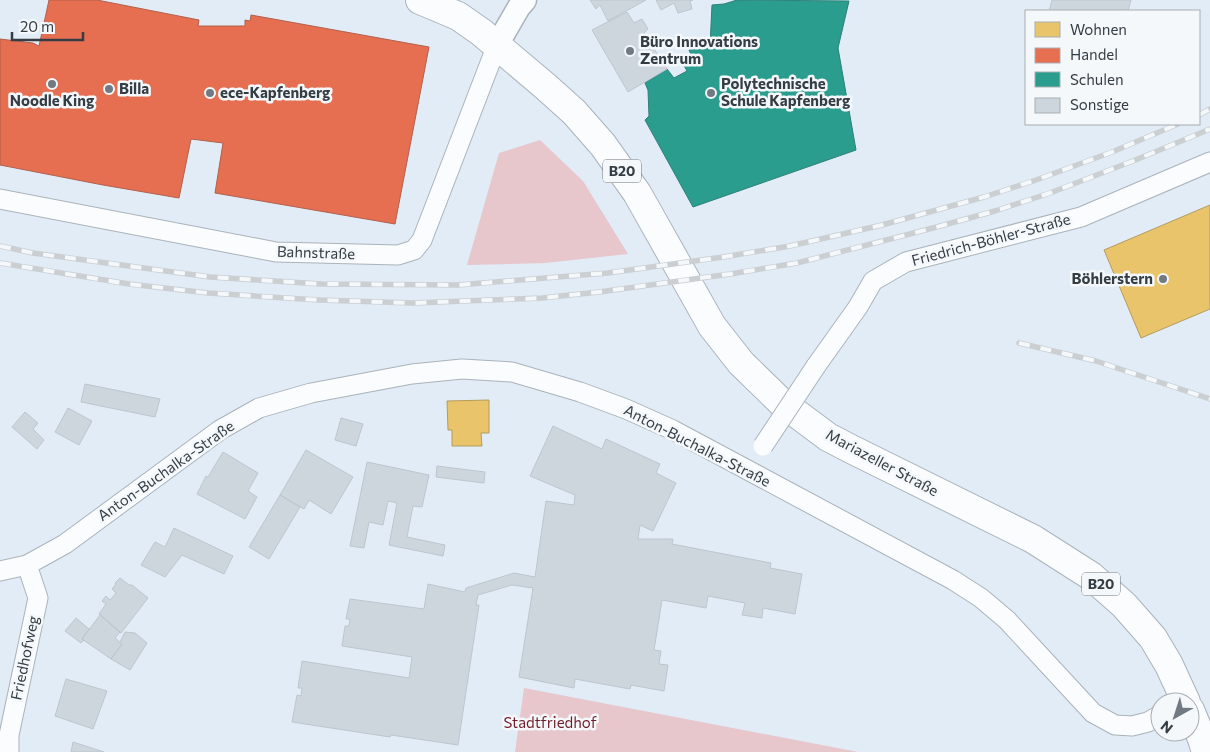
<svg xmlns="http://www.w3.org/2000/svg" width="1210" height="752" viewBox="0 0 1210 752" font-family="Commissioner,sans-serif">
<style>
.green{fill:#e7c6cc}
.homes{fill:#e9c46a;stroke:#b39c5f}
.shops{fill:#e76f51;stroke:#b2604d}
.schools{fill:#2a9d8f;stroke:#2d8078}
.building{fill:#cdd5dd;stroke:#bdc6ce}
.lines{fill:none;stroke-linecap:round;stroke-linejoin:round}
.minor-casing{stroke:#abb3ba;stroke-width:21}
.tertiary-casing{stroke:#abb3ba;stroke-width:25}
.primary-casing{stroke:#abb3ba;stroke-width:30}
.minor{stroke:#fafcfe;stroke-width:19}
.tertiary{stroke:#fafcfe;stroke-width:22}
.primary{stroke:#fafcfe;stroke-width:28}
.rail-casing{stroke:#cccfd1;stroke-width:5.5}
.rail{stroke:#f4f8fb;stroke-width:4;stroke-dasharray:11;stroke-linecap:butt}
.minor-bridge-casing{stroke:#abb3ba;stroke-width:21;stroke-linecap:butt}
.minor-bridge{stroke:#fafcfe;stroke-width:19}
.poi-dot{fill:#717a82;stroke:#f4f8fb;stroke-width:2}
.labels{text-anchor:middle;stroke-width:5;stroke-linejoin:round;paint-order:stroke}
.shield{fill:#f4f8fb;stroke:#6e757b;stroke-width:1}
.shield-label{font-size:14px;font-weight:bold;fill:#353d44}
.poi-label{font-size:15px;font-weight:bold;fill:#353d44;stroke:#f4f8fb;text-anchor:start}
.street-label{font-size:15px;fill:#353d44;stroke:#f4f8fb}
.park-label{font-size:15px;fill:#721d2a;stroke:#f4f8fb}
</style>
<rect width="100%" height="100%" fill="#e1ecf6"/>
<path class="green" d="M540,140L583,181L628,254L545,263L467,265L499,153Z
M524,688L858,752H515Z"/>
<path class="homes" d="M1210,205V309L1141,338L1104,250Z
M489,400V433H481L482,446H452V430H448L447,401Z"/>
<path class="shops" d="M49,0H97L199,20L198,26H245V20L250,21L251,15L429,47L395,224L215,193L223,143L191,139L179,198L103,185L0,165V39L33,43L39,46Z"/>
<path class="schools" d="M737,0L849,1L838,48L856,150L693,207L645,120L649,116L648,90L645,83L667,69L674,78L687,71L681,60L692,57L689,50L710,46L712,5L724,4Z"/>
<path class="building" d="M590,0H646L608,21L600,5L596,9Z
M656,0H693L690,1L692,9L678,13L674,3L661,10Z
M1052,0H1131L1128,11H1049Z
M627,12L634,23L642,19L648,29L644,33L667,69L628,92L592,30Z
M85,384L160,399L155,417L81,402Z
M68,408L92,421L79,445L55,432Z
M25,412L38,423L33,429L44,440L37,449L12,427Z
M341,418L363,424L356,446L335,440Z
M553,426L602,449L606,439L660,464L656,473L676,483L653,531L640,525L638,539H673L672,544L771,563L770,568L802,574L795,614L763,608L762,618L742,615L745,603L708,596L706,608L662,600L654,650L661,651L659,664L668,665L664,691L631,685L630,689L575,679L574,688L519,677L533,588L512,585L478,595L476,605H479L458,745L391,735L390,737L292,722L297,695L301,696L302,688H298L302,661L409,678L412,657L342,646L345,626H349L350,619H346L350,599L424,609L428,584L465,592L466,588L514,573L535,577L546,501L574,505L575,495L530,476Z
M306,450L353,477L331,514L309,500L304,509L280,495Z
M223,452L258,473L248,491L257,497L245,519L197,494L206,476L208,477Z
M367,462L429,475L422,507L413,506L407,537L445,545L443,556L389,545L397,503L388,501L383,525L369,522L364,548L350,546Z
M437,466L485,472L484,483L436,477Z
M280,495L300,507L269,559L249,547Z
M174,528L233,556L224,574L182,555L165,577L141,565L155,542L165,547Z
M120,578L129,585H132L148,598L121,633L99,614L106,604L102,601L106,596L110,600L116,593L112,589L116,584L115,583Z
M100,615L120,632L115,638L122,644L111,659L82,639Z
M76,618L89,629L82,639L84,640L81,643L65,631Z
M125,632L135,633L147,643L130,670L111,659L122,644L120,642Z
M66,679L107,691L93,729L55,716Z
M73,742L104,752H71Z"/>
<g class="lines">
<defs>
<path id="minor" d="M0,199L276,252L398,255L414,250L422,240L497,45
M816,366L858,307L873,281L906,262L1081,217L1210,162
M0,571L27,565L65,544L220,430L259,408L311,393L412,374L462,369L512,372L580,392L626,409L673,430L953,580L981,598L1007,620L1093,713L1115,725L1132,726L1148,722L1160,715
M9,752V735L38,598L27,565"/>
<path id="tertiary" d="M497,45L519,7L525,0"/>
<path id="primary" d="M420,0L458,16L481,32L545,86L574,112L603,145L637,193L712,326L741,363L781,402L828,437L851,449L1033,539L1091,576L1124,605L1153,638L1169,665L1186,702
M1190,710L1202,739L1206,752"/>
</defs>
<use href="#minor" class="minor-casing"/>
<use href="#tertiary" class="tertiary-casing"/>
<use href="#primary" class="primary-casing"/>
<use href="#minor" class="minor"/>
<use href="#tertiary" class="tertiary"/>
<use href="#primary" class="primary"/>
<defs>
<path id="rail" d="M1199,115L1210,109
M0,246L33,253L210,277L322,284L458,285L608,273L723,257L790,246L882,225L984,197L1036,180L1112,152L1178,124
M0,263L129,284L208,293L319,300L413,303L542,298L599,292L730,274L797,263L933,228L995,211L1050,193L1133,161L1210,129
M1019,343L1096,361L1210,399"/>
</defs>
<use href="#rail" class="rail-casing"/>
<use href="#rail" class="rail"/>
<defs>
<path id="minor-bridge" d="M763,446L816,366"/>
</defs>
<use href="#minor-bridge" class="minor-bridge-casing"/>
<use href="#minor-bridge" class="minor-bridge"/>
</g>
<g class="poi-dot">
<circle cx="630" cy="51" r="5"/>
<circle cx="52" cy="84" r="5"/>
<circle cx="109" cy="89" r="5"/>
<circle cx="210" cy="93" r="5"/>
<circle cx="711" cy="93" r="5"/>
<circle cx="1163" cy="279" r="5"/>
</g>
<g class="labels">
<g class="shield">
<rect x="603" y="159.5" width="38" height="23" rx="4"/>
<rect x="1082" y="572.5" width="38" height="23" rx="4"/>
</g>
<g class="shield-label">
<text x="622" y="176">B20</text>
<text x="1101" y="589">B20</text>
</g>
<g class="poi-label">
<text x="640" y="47">Büro Innovations<tspan x="640" dy="17">Zentrum</tspan></text>
<text x="721" y="89">Polytechnische<tspan x="721" dy="17">Schule Kapfenberg</tspan></text>
<text x="119" y="94">Billa</text>
<text x="220" y="98">ece-Kapfenberg</text>
<text x="52" y="106" text-anchor="middle">Noodle King</text>
<text x="1153" y="284" text-anchor="end">Böhlerstern</text>
</g>
<g class="street-label">
<text transform="translate(991 240) rotate(-15)" y="5">Friedrich-Böhler-Straße</text>
<text transform="translate(316 253) rotate(2)" y="5">Bahnstraße</text>
<text transform="translate(697 446) rotate(27)" y="5">Anton-Buchalka-Straße</text>
<text transform="translate(882 463) rotate(28)" y="5">Mariazeller Straße</text>
<text transform="translate(166 471) rotate(-35)" y="5">Anton-Buchalka-Straße</text>
<text transform="translate(25 658) rotate(-78)" y="5">Friedhofweg</text>
</g>
<g class="park-label">
<text x="550" y="728">Stadtfriedhof</text>
</g>
</g>
<rect x="1025" y="10" width="175" height="115" fill="#f4f8fb" stroke="#a8adb2"/>
<rect x="1035" y="22" width="25" height="15" fill="#e9c46a" stroke="#a8adb2"/>
<text x="1070" y="35" font-size="15" fill="#353d44">Wohnen</text>
<rect x="1035" y="48" width="25" height="15" fill="#e76f51" stroke="#a8adb2"/>
<text x="1070" y="60" font-size="15" fill="#353d44">Handel</text>
<rect x="1035" y="72" width="25" height="15" fill="#2a9d8f" stroke="#a8adb2"/>
<text x="1070" y="85" font-size="15" fill="#353d44">Schulen</text>
<rect x="1035" y="98" width="25" height="15" fill="#cdd5dd" stroke="#a8adb2"/>
<text x="1070" y="110" font-size="15" fill="#353d44">Sonstige</text>
<g transform="translate(1175 717) rotate(219)"><circle r="24" fill="#f4f8fb" stroke="#a8adb2"/>
<path d="M0-4L9 19L0 12L-9 19Z" fill="#717a82"/>
<text y="-8" font-size="14" font-weight="bold" text-anchor="middle" fill="#353d44">N</text>
</g>
<path d="M12 32v8h71v-8" fill="none" stroke="#353d44" stroke-width="2.5"/>
<text x="20" y="32" font-size="15" fill="#353d44" stroke="#f4f8fb" stroke-width="4" paint-order="stroke">20 m</text>
</svg>
